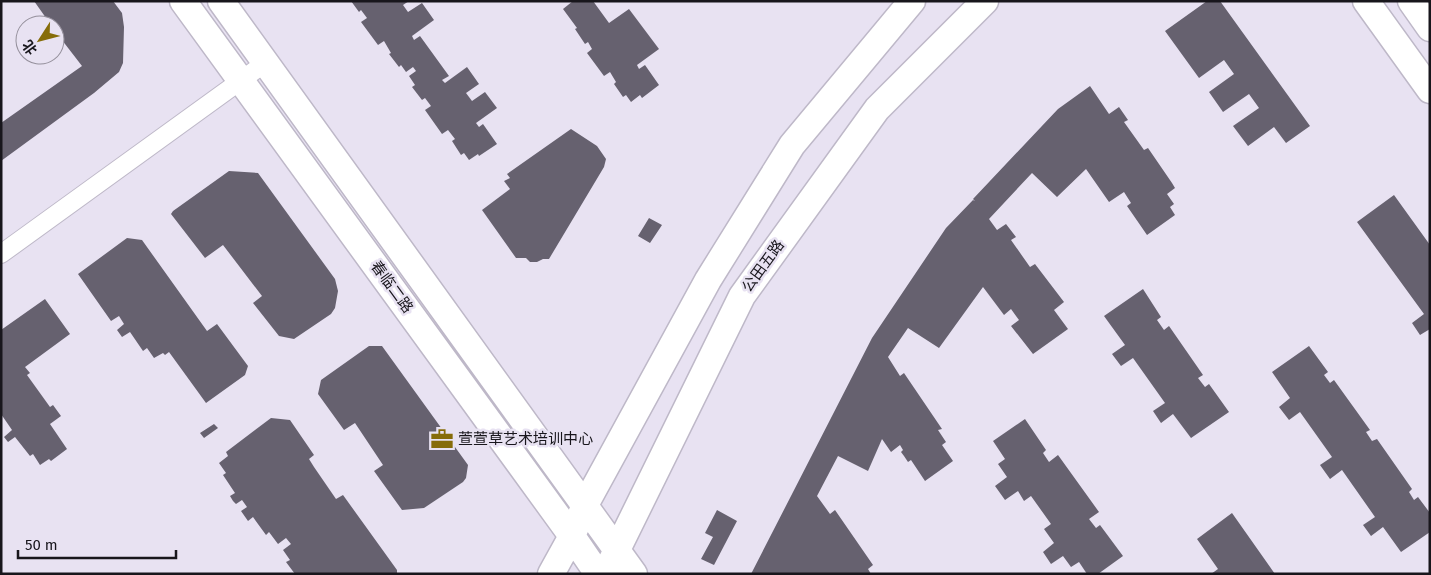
<svg xmlns="http://www.w3.org/2000/svg" width="1431" height="575" viewBox="0 0 1431 575" font-family="'Fira Sans','Noto Sans SC',sans-serif">
<style>
.building{fill:#66616f}
.lines{fill:none;stroke-linecap:round;stroke-linejoin:round}
.street-casing{stroke:#beb8c8;stroke-width:20}
.secondary-casing{stroke:#beb8c8;stroke-width:29}
.street{stroke:#fff;stroke-width:18}
.secondary{stroke:#fff;stroke-width:26}
.labels{text-anchor:middle;stroke-width:5;stroke-linejoin:round;paint-order:stroke}
.street-label{font-size:15px;fill:#18161c;stroke:#e8e2f2}
.poi-label{font-size:15px;fill:#18161c;stroke:#e8e2f2;text-anchor:start}
</style>
<rect width="100%" height="100%" fill="#e8e2f2"/>
<path class="building" d="M34,1H113L122,13L124,27L123,63L119,72L94,93L1,161V123L82,66L55,31V25H51Z
M351,1H409L403,5L408,12L422,3L434,20L412,36L414,40L420,36L449,76L442,80L445,83L467,67L479,84L466,93L472,101L485,92L497,108L476,123L479,127L483,124L497,144L479,156L478,154L469,160L464,153L461,155L452,141L455,139L448,130L442,134L425,110L431,106L425,98L422,100L412,87L415,85L409,76L416,71L413,67L406,72L401,65L399,67L389,54L391,53L384,41L378,45L361,22L367,18L361,10L359,12Z
M573,1H593L609,23L629,9L659,49L637,65L639,69L645,65L659,85L642,98L640,95L631,102L626,95L623,97L614,84L616,82L610,72L604,76L587,53L592,49L588,42L585,44L575,29L577,28L563,9Z
M1207,1H1220L1310,126L1286,143L1274,127L1248,146L1233,126L1259,108L1249,94L1223,112L1209,92L1234,74L1224,60L1199,78L1165,31Z
M1090,86L1109,114L1119,107L1128,120L1124,122L1144,150L1148,148L1172,183L1175,188L1167,194L1174,204L1170,207L1175,215L1147,235L1127,206L1131,203L1124,192L1109,202L1086,169L1057,197L1032,173L989,219L997,230L1006,224L1016,237L1011,240L1030,267L1035,264L1064,302L1054,310L1068,329L1033,354L1011,326L1019,320L1011,309L1004,315L983,287L939,348L908,328L888,357L900,376L904,373L942,429L938,430L946,442L942,445L953,461L925,481L911,460L908,462L904,456L901,452L903,450L900,445L891,452L882,439L868,471L838,456L817,496L830,514L835,510L873,565L868,569L871,574H751L872,338L946,228L973,200L975,201L973,199L1058,109Z
M571,129L597,146L606,159L604,167L549,259H543L537,262H530L526,258H516L482,210L510,189L504,181L510,178L507,174Z
M229,171L258,173L335,279L338,291L335,308L331,314L294,339L279,336L253,303L262,296L223,245L205,258L171,214L173,211Z
M1394,195L1430,245V329L1420,335L1412,323L1424,314L1357,222Z
M649,218L662,225L650,243L638,236Z
M127,238L142,240L207,331L217,324L248,366L245,375L206,403L169,352L165,355L163,353L154,358L147,348L143,351L130,332L122,337L117,330L124,324L119,316L111,321L78,274Z
M1143,289L1161,317L1157,320L1164,330L1169,326L1203,375L1198,378L1205,387L1209,384L1229,412L1191,438L1173,414L1161,423L1153,411L1165,403L1133,358L1121,366L1112,354L1125,345L1104,316Z
M45,299L70,334L25,367L30,373L27,375L50,407L53,405L61,416L50,424L67,449L51,461L49,459L40,465L33,454L30,456L15,437L8,442L4,437L12,430L1,414V330Z
M369,346H382L468,465L466,478L463,482L424,508L402,510L374,471L383,465L355,423L344,430L318,394L321,380Z
M1309,346L1328,372L1324,375L1330,383L1334,380L1370,430L1366,432L1372,441L1377,439L1412,489L1409,492L1414,500L1418,497L1430,513V532L1401,552L1383,527L1371,536L1363,525L1375,517L1342,470L1330,479L1320,465L1332,457L1300,412L1289,420L1279,407L1290,398L1272,372Z
M271,418L290,420L314,455L309,459L314,467L336,499L343,495L397,570V574H295L286,562L290,560L283,550L291,544L286,538L278,544L269,532L266,535L253,517L248,521L241,511L247,507L242,500L236,504L233,501L230,496L235,493L223,475L226,473L219,463L228,456L226,452Z
M1025,419L1046,450L1043,453L1049,462L1058,455L1099,512L1089,519L1096,528L1100,525L1123,556L1098,574H1087L1079,562L1071,567L1063,556L1051,564L1043,552L1054,543L1044,529L1051,524L1031,496L1024,501L1018,491L1005,500L995,486L1007,477L998,464L1005,459L993,441Z
M214,424L218,428L204,438L200,433Z
M717,510L737,521L714,565L701,559L713,537L705,533Z
M1232,513L1275,574H1211L1218,569L1197,539Z"/>
<g class="lines">
<defs>
<path id="street" d="M1,254L265,63"/>
<path id="secondary" d="M183,1L572,536L598,574
M221,1L634,574
M1366,1L1430,90
M1411,1L1430,28
M611,562L742,296L877,109L985,1
M551,574L572,536L585,505L708,280L792,145L912,1"/>
</defs>
<use href="#street" class="street-casing"/>
<use href="#secondary" class="secondary-casing"/>
<use href="#street" class="street"/>
<use href="#secondary" class="secondary"/>
</g>
<defs>
<symbol id="office-bare" viewBox="-9 -9 18 18"><path d="M-6-3h4V-5.5h4V-3h4V5H-6ZM-1-4.5V-3h2v-1.5ZM-6 0V1H6V0Z" fill="#866c09" stroke="#e8e2f2" stroke-width="2.5" paint-order="stroke"/></symbol>
</defs>
<g fill-rule="evenodd">
<use href="#office-bare" x="426" y="423" width="32" height="32"/>
</g>
<g class="labels">
<g class="street-label">
<text transform="translate(763 266) rotate(-54)" y="5">公田五路</text>
<text transform="translate(392 287) rotate(54)" y="5">春临二路</text>
</g>
<g class="poi-label">
<text x="458" y="444">萱萱草艺术培训中心</text>
</g>
</g>
<rect width="1431" height="575" fill="none" stroke="#18161c" stroke-width="5"/>
<g transform="translate(40 40) rotate(234)"><circle r="24" fill="#e8e2f2" stroke="#95909c"/>
<path d="M0-4L9 19L0 12L-9 19Z" fill="#866c09"/>
<text y="-8" font-size="14" font-weight="bold" text-anchor="middle" fill="#18161c">北</text>
</g>
<path d="M18 550v8h158v-8" fill="none" stroke="#18161c" stroke-width="2.5"/>
<text x="25" y="550" font-size="15" fill="#18161c" stroke="#e8e2f2" stroke-width="4" paint-order="stroke">50 m</text>
</svg>
